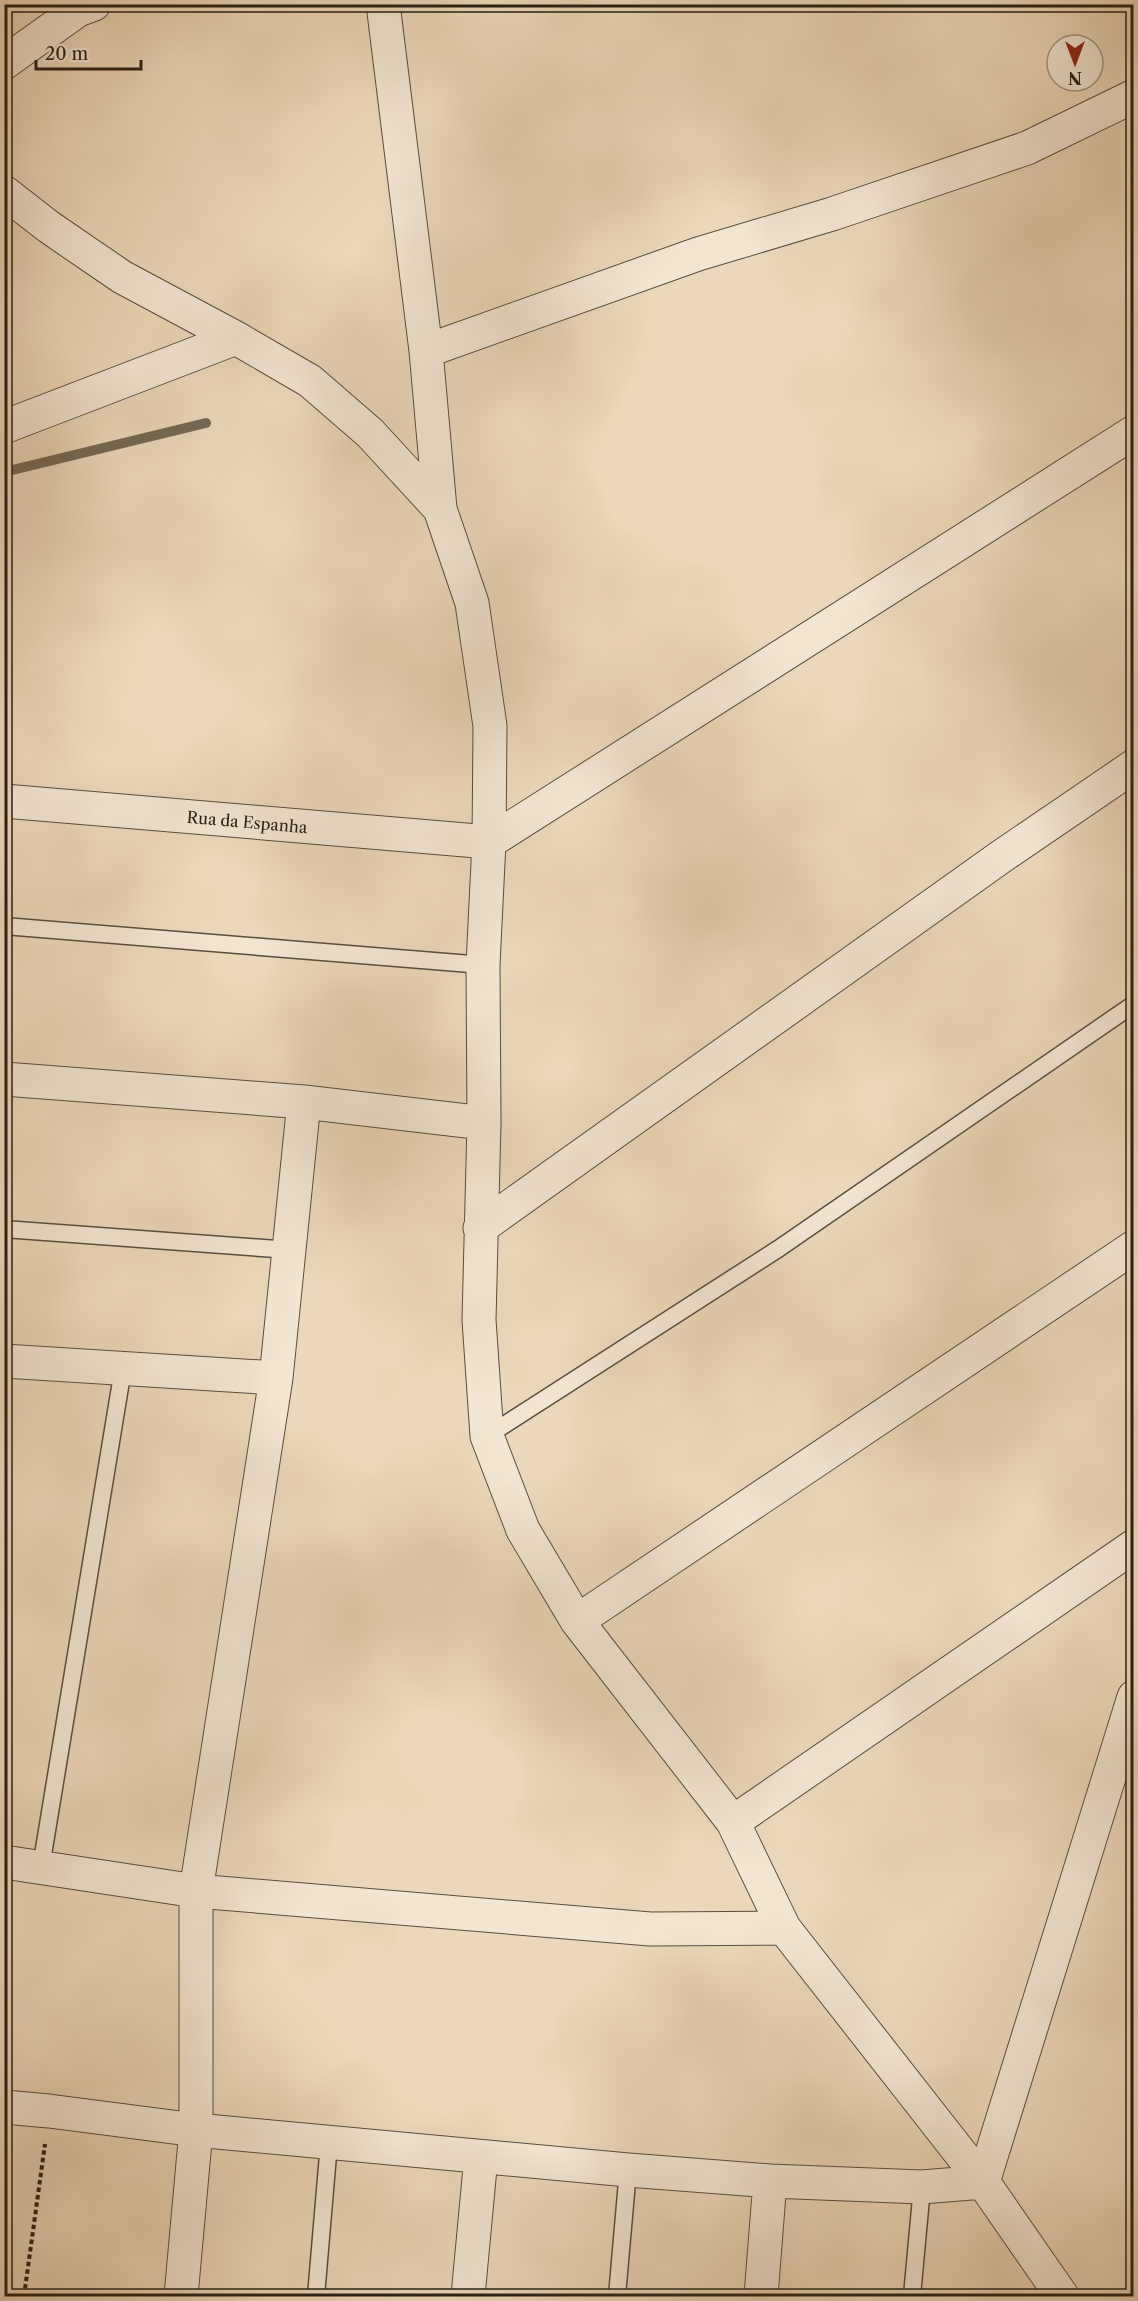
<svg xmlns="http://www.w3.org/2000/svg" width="1138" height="2301" viewBox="0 0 1138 2301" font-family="'Libre Caslon Text',serif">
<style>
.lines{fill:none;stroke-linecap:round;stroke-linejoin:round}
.stream{stroke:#756956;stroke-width:10}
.service-casing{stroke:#594e3e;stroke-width:19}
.minor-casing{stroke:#594e3e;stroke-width:35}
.path{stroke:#282015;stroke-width:4;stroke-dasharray:4.5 3;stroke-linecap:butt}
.service{stroke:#f2e5d2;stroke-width:16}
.minor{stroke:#f2e5d2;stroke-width:33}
.labels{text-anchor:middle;stroke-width:6;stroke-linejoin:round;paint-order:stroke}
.street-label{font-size:16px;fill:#282015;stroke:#f2e5d2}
</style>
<rect width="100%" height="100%" fill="#ebd7b9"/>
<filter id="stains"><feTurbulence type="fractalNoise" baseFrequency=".00333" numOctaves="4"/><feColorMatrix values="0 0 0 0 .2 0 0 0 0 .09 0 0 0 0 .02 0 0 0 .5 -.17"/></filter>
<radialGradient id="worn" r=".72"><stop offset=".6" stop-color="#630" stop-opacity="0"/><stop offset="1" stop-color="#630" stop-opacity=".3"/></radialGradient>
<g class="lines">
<path class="stream" d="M4,472L206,423"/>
<defs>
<path id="service" d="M4,926L483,965
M4,1229L290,1250
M487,1436L778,1249L1134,1004
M41,1867L123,1369
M316,2296L329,2143
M617,2296L628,2170
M912,2296L922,2187"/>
<path id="minor" d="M383,4L426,351L440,509L472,603L490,726L489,842L483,965L484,1123L479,1320L487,1436L523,1530L577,1621L733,1822L784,1928L983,2182L1062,2296
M4,63L78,10L94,4
M4,192L49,227L122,277L236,338L310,381L370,433L440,509
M426,351L698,254L832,214L1027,148L1134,96
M4,427L236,338
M4,801L489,842L1134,432
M4,1079L304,1102L484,1123
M480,1228L1002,856L1134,766
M4,1361L276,1378
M577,1621L1134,1247
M733,1822L1134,1546
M4,1862L196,1891L650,1929L784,1928
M4,2107L49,2111L196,2130L628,2170L770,2181L922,2187L983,2182
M983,2182L1134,1697
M181,2296L196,2130V1891L276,1378L304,1102
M468,2296L481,2157
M761,2296L770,2181"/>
</defs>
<use href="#service" class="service-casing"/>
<use href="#minor" class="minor-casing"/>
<path class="path" d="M24,2296L45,2144"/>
<use href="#service" class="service"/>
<use href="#minor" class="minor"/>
</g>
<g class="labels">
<g class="street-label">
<text transform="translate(247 822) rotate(5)" y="6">Rua da Espanha</text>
</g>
</g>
<rect width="1138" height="2301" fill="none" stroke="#ebd7b9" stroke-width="24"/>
<rect x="6" y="6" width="1126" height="2289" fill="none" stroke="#282015" stroke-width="3"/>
<rect x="12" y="12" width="1114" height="2277" fill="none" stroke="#282015" stroke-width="1.5"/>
<g transform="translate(1075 63) rotate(180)"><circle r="28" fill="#f2e5d2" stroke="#a19686" stroke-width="1.5"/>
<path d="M0-4.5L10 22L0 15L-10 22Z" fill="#8f2418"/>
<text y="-9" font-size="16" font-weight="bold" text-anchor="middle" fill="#282015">N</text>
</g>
<path d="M36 60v9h105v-9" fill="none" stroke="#282015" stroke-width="3"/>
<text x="45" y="60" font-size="18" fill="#282015" stroke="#f2e5d2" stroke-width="4.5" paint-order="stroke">20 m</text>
<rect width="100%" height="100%" filter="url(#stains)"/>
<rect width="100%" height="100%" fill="url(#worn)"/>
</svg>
